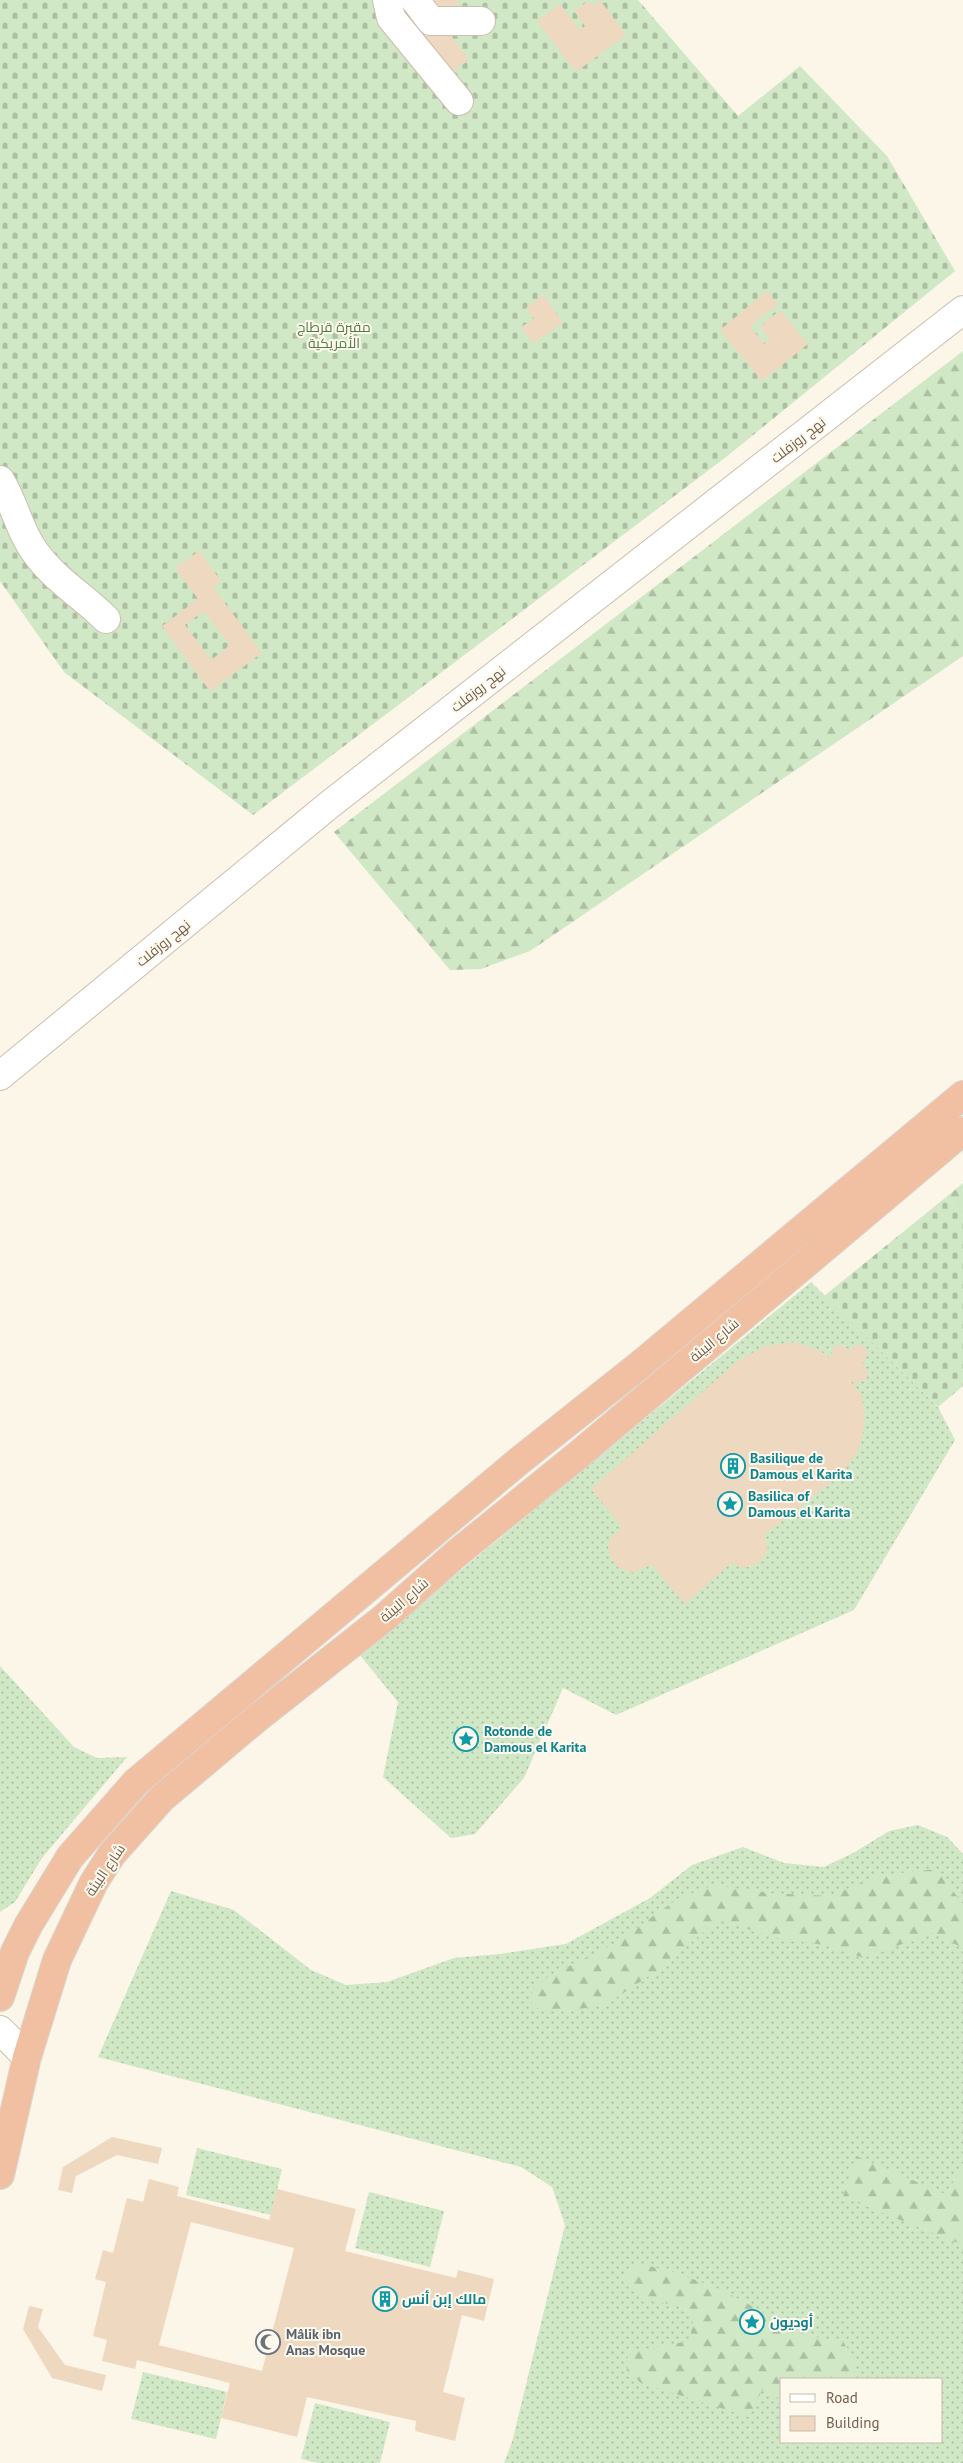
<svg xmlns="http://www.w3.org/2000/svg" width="963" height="2463" viewBox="0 0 963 2463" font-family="'PT Sans',Cairo,sans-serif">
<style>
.grass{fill:url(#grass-dots);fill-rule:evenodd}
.forest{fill:url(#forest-firs)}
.cemetery{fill:url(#cemetery-stones)}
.building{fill:#efd8c0;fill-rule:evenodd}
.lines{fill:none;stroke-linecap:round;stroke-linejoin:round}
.minor-casing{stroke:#ccbeae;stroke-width:30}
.highway-casing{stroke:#dbd5d1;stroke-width:30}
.minor{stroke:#fff;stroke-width:28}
.highway{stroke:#f1c0a2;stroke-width:28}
.labels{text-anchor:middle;stroke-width:4;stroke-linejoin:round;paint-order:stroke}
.park-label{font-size:14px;fill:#527e48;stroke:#fef9ed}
.street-label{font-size:14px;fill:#735f4d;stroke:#fef9ed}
.culture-label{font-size:14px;font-weight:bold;fill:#0d838f;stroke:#fef9ed;text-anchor:start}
.worship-label{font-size:14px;font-weight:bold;fill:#5b616d;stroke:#fef9ed;text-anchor:start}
</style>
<defs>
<pattern id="grass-dots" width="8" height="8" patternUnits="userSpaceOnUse" patternTransform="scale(1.25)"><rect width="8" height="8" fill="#d0e8c6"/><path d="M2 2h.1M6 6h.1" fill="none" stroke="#adbfa3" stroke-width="1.8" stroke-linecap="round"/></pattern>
<pattern id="forest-firs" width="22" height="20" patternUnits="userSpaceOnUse" patternTransform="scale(1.25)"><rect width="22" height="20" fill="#d0e8c6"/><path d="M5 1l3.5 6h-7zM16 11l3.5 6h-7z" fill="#adbfa3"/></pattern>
<pattern id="cemetery-stones" width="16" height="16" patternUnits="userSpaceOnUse" patternTransform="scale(1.25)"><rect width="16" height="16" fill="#d0e8c6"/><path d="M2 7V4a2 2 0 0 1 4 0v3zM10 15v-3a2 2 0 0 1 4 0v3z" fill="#adbfa3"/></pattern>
</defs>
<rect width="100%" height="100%" fill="#fbf6e7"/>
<path class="grass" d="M811,1282L938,1407L955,1440L854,1610L616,1715L563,1688L524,1778L475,1834L451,1838L383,1777L398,1702L359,1654Z
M0,1666L74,1747L97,1758L127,1757L42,1858L15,1902L0,1912Z
M918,1825L947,1837L963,1854V2463H504L512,2442L565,2225L552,2187L521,2167L98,2057L171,1891L234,1910L311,1970L346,1985L387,1982L454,1958L500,1954L566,1944L650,1898L692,1865L743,1847L784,1863L824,1867L855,1852L889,1831ZM782,2379H942V2442H782Z
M197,2148L282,2169L271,2215L186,2195Z
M369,2192L444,2211L430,2267L355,2248Z
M143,2372L227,2392L216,2439L131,2419Z
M315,2403L390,2422L380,2463H318L301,2459Z"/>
<path class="forest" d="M963,351V656L530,951L481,969L450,970L334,832Z
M963,1183V1216L945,1198Z
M936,1869L963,1904V1948L932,1933L864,1958L824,1945L778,1938L718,1920L658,1970L605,2005L560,2012L532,2007V1990L549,1976L612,1945L679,1898L714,1885L765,1893L831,1896L876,1876Z
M856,2156L945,2194L963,2168V2245L843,2197Z
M638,2263L680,2274L721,2290L760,2310L784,2331L843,2342L855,2359L853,2379H782V2400L762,2390L749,2417L641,2383L627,2371L628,2352L690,2341L693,2318L676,2305L646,2300L623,2282Z"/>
<path class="cemetery" d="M0,0H638L738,116L800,66L887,156L955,271L726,457L253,815L64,672L0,581Z
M945,1198L963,1216V1386L938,1407L824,1296Z"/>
<path class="building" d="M428,0H461L440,16Z
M600,0L626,35L576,72L537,21L560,4L580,30L585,26L574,11L588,1L592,6Z
M422,17L442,24L469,60L448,75L410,26Z
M767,291L778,304L750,326L764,344L770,339L760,326L780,310L808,344L762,381L720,330Z
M544,295L563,323L533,343L521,327L534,319L526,308Z
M199,551L221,581L213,587L262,653L210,691L162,626L198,599L175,568ZM204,611L230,645L211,660L185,625Z
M795,1342L822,1352L829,1358L835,1346L841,1345L850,1350L858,1344L867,1349L868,1354L862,1365L867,1369V1378L857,1384L850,1381L862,1395L865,1425L857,1454L838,1477L764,1535L768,1549L760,1563L744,1568L731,1563L685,1604L651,1564L634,1573L619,1568L612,1559L608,1549L610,1539L622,1527L591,1489L739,1360L765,1346Z
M112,2137L162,2148L158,2164L117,2155L76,2176L72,2193L58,2190L63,2167Z
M149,2179L179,2187L177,2196L269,2220L277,2189L356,2209L345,2251L456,2278L458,2270L494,2279L484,2321L462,2315L443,2392L465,2398L455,2441L415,2431L416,2421L307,2397L297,2437L221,2418L230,2383L137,2360L135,2369L102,2361L107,2340L93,2336L106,2282L95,2279L103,2250L113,2253L127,2198L143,2202ZM191,2222L294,2248L262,2371L159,2345Z
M29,2306L43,2309L38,2327L65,2365L106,2375L102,2391L52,2378L23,2329Z"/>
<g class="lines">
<defs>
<path id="minor" d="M387,0L391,18L459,101
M415,0L431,21H481
M0,480C15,504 20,534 38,556C57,581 84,597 106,619
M0,1076L329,805L963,310
M0,2030L27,2057"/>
<path id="highway" d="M0,1997L15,1952L29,1924L70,1857L136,1782L519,1461L641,1364L963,1095
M0,2175L27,2057L57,1960L94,1882L112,1854L162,1798L256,1719L384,1618L456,1554L577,1456L963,1131"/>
</defs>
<use href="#minor" class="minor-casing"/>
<use href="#highway" class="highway-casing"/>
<use href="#minor" class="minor"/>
<use href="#highway" class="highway"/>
</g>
<defs>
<symbol id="building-ring" viewBox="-11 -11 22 22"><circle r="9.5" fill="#fef9ed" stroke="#0f9aa8" stroke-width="1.5"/><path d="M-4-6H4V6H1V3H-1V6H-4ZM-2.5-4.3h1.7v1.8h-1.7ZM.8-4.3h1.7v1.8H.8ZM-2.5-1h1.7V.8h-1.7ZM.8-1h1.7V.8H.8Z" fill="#0f9aa8"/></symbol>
<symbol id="sight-ring" viewBox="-11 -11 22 22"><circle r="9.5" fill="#fef9ed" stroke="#0f9aa8" stroke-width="1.5"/><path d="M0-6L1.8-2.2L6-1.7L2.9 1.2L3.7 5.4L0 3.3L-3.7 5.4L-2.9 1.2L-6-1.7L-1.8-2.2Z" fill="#0f9aa8"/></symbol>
<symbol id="mosque-ring" viewBox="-11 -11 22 22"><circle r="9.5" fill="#fef9ed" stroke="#6b7280" stroke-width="1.5"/><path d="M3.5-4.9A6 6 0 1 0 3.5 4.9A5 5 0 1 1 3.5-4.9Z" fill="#6b7280"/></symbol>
</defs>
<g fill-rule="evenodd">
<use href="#building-ring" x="719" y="1452" width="28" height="28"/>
<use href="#sight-ring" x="716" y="1490" width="28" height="28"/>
<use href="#sight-ring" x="452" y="1725" width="28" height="28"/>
<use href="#building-ring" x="371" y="2285" width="28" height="28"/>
<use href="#sight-ring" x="738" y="2308" width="28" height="28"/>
<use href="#mosque-ring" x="254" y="2328" width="28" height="28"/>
</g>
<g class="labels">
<g class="park-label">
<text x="334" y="332">مقبرة قرطاج<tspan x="334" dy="16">الأمريكية</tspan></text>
</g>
<g class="street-label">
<text transform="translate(798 440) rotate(-38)" y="5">نهج روزفلت</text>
<text transform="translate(478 689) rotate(-38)" y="5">نهج روزفلت</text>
<text transform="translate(163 943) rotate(-39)" y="5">نهج روزفلت</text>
<text transform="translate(714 1340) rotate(-40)" y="5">شارع البيئة</text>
<text transform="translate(404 1600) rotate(-41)" y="5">شارع البيئة</text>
<text transform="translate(105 1870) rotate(-56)" y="5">شارع البيئة</text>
</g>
<g class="culture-label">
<text x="750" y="1463">Basilique de<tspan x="750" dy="16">Damous el Karita</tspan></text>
<text x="748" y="1501">Basilica of<tspan x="748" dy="16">Damous el Karita</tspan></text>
<text x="484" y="1736">Rotonde de<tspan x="484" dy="16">Damous el Karita</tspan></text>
<text x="402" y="2304">مالك إبن أنس</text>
<text x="770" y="2327">أوديون</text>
</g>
<g class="worship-label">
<text x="286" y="2339">Mâlik ibn<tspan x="286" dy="16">Anas Mosque</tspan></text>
</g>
</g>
<rect x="780" y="2378" width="162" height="65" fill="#fef9ed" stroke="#c6bbad"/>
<rect x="790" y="2394" width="25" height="8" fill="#ffffff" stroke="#c6bbad"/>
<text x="826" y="2403" font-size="15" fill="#735f4d">Road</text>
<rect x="790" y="2416" width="25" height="15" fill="#efd8c0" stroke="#c6bbad"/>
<text x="826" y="2428" font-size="15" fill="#735f4d">Building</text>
</svg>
